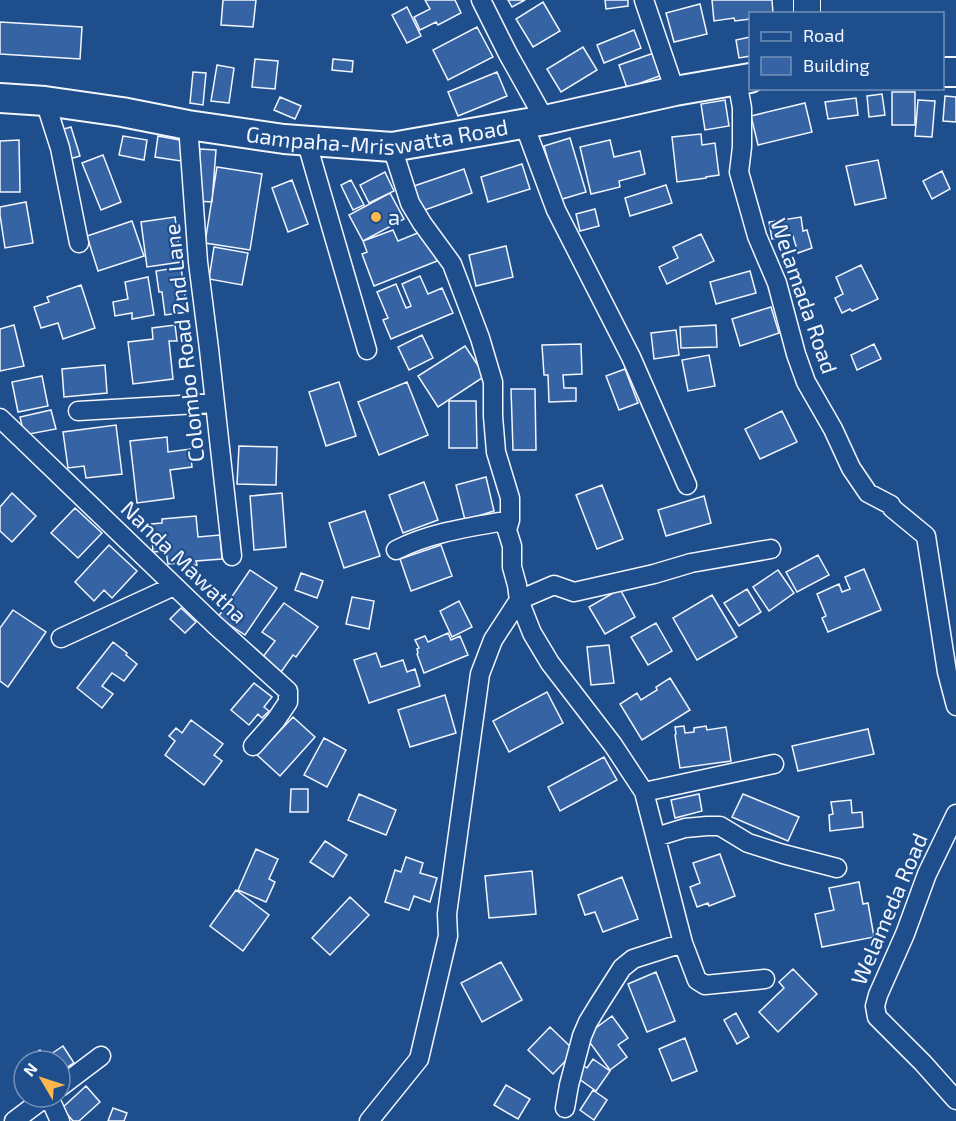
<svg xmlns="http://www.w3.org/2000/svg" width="956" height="1121" viewBox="0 0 956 1121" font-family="'Exo 2',sans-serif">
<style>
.building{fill:#3563a3;stroke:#f2f6ff;stroke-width:1.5}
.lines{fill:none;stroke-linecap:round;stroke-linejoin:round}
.street-casing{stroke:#f2f6ff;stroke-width:21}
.secondary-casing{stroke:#f2f6ff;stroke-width:28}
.primary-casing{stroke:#f2f6ff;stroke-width:32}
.street{stroke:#1f4e8c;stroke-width:18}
.secondary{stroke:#1f4e8c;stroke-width:26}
.primary{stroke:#1f4e8c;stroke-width:28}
.poi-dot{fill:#ffb74d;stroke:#1f4e8c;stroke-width:2}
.labels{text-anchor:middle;stroke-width:4.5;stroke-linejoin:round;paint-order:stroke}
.street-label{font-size:22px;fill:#f2f6ff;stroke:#1f4e8c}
.poi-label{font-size:22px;fill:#f2f6ff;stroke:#1f4e8c;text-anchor:start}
</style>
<rect width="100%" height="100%" fill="#1f4e8c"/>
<path class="building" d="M223,0H256L253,27L221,25Z
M425,0H455L461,13L438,25L436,22L420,30L414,17L430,9Z
M508,0H525L512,7Z
M605,0H628V6L606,9Z
M712,0H772L773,14H750V19L735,21L734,18L714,21Z
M543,2L560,31L533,47L516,19Z
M700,4L707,34L674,42L666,13Z
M407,7L421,36L407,43L392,15Z
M0,22L82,27L80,59L0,54Z
M477,27L493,57L448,80L433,50Z
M634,30L641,48L604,63L597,45Z
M750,37V56L739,58L736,40Z
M583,47L597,70L561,92L547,69Z
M654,53L662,75L627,88L619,65Z
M255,59L278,61L275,89L252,87Z
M333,59L353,61L352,72L332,70Z
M217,65L234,68L229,103L211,101Z
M193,72L206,73L203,105L190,103Z
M497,72L507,96L458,116L448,92Z
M892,92H915V125H892Z
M882,94L885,115L869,117L867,96Z
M945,96L956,97V122L943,121Z
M280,97L301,106L295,119L274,110Z
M856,98L858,115L828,119L825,102Z
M725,100L729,126L705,130L701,104Z
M918,100L935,101L932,137L915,136Z
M805,103L812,132L758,145L751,116Z
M71,127L80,156L66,160L57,131Z
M701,134L702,145L715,143L719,175L706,177V178L677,182L672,137Z
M123,136L147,140L144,160L119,155Z
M158,136L185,141L181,161L155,157Z
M570,138L586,192L559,200L544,146Z
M19,140L20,192H0V141Z
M610,140L614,157L640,151L645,174L619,181L620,187L591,194L580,147Z
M200,149L216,150L212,202L196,201Z
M103,155L121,202L101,210L82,163Z
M878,160L886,198L855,205L846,166Z
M522,164L530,189L488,202L481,177Z
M217,167L262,174L250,250L205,243Z
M464,169L472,193L422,211L414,186Z
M942,171L950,189L932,199L923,181Z
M385,172L394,191L369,203L360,185Z
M292,180L308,224L288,232L272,188Z
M351,180L364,205L353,210L341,185Z
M666,185L672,203L630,216L625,198Z
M390,193L404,219L363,241L349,215Z
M26,202L33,243L5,248L0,215V207Z
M595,209L599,226L580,231L576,214Z
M175,217L181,262L147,267L141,222Z
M801,217L803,231L807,230L812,248L798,253L793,236L772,239L769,222Z
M132,221L144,256L98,271L87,236Z
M393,230L398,241L425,230L437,261L374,286L362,254L367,252L363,241Z
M701,234L714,261L667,284L659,267L678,258L673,247Z
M506,246L513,277L476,286L469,255Z
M214,247L248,253L242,285L209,279Z
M861,265L878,299L852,311L850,309L842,313L835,298L843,294L836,277Z
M181,267L187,312L165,315L162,292H159L156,271Z
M750,271L756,293L716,304L710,282Z
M420,276L428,294L442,288L453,313L391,339L383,320L388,318L377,292L396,284L406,308L411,306L402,284Z
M148,277L154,315L132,319V313L115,316L113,302L128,299L125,282Z
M81,285L95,328L63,339L58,323L41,328L34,307L49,302L47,297Z
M771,307L779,333L740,346L732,319Z
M14,325L24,366L0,371V329Z
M175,325L177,341H169L173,379L133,384L128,342L153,339L152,328Z
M716,325L717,347L681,348L680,327Z
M676,330L679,355L654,359L651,333Z
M422,335L433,358L409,370L398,347Z
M581,344L582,374L563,375L564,388H576V401L549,402L548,375H544L542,345Z
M874,344L881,359L857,370L851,355Z
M465,346L485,376L438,407L418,376Z
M709,355L715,386L688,391L682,360Z
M105,365L107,393L64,397L62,369Z
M625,369L638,403L619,410L606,376Z
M42,376L48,406L18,412L12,382Z
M339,382L356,436L326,446L309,392Z
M407,382L428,435L379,455L358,402Z
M511,389H535L536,450H513Z
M449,401H476L477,448H449Z
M51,410L56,429L24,435L20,417Z
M782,411L797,442L760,459L745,429Z
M116,425L122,474L86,478L84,466L68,468L63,432Z
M167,437L168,452L190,449L192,467L170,470L174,498L137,503L130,441Z
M239,446L277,447L276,485L237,484Z
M486,477L494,511L465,520L456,485Z
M424,482L438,520L403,533L389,495Z
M602,485L623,539L597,549L576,495Z
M12,493L36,516L12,542L0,531V507Z
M282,493L286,547L254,550L250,496Z
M704,496L711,523L666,536L658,510Z
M75,508L102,533L78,558L51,533Z
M365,511L380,556L344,568L329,523Z
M196,516L198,537L220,535L222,559L196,561L197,565L182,566L181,563L168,564L166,551L153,552L151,524L162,523V519Z
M109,545L137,571L112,598L104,590L94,601L75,582Z
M441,545L452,576L411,591L400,559Z
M818,555L829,575L797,592L786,572Z
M864,569L881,610L828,632L822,618L826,616L817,594L839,584L842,592L850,589L845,577Z
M250,570L277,588L245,635L218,617Z
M778,570L794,593L769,611L753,587Z
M301,573L323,581L317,598L295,590Z
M620,589L635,617L605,634L589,607Z
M747,589L761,612L739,626L724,603Z
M712,595L737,637L697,660L673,618Z
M352,597L374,601L369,629L346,624Z
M459,601L472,627L452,637L440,611Z
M284,603L318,627L296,657L293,655L281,672L262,658L275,641L262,632Z
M181,608L196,622L185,633L170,619Z
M13,610L46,632L8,687L0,681V628Z
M656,623L672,651L648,665L631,637Z
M448,633L451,640L460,636L468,655L424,673L417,654L418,653L417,649L419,648L415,640L425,636L428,642Z
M113,642L127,653L126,655L137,664L124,681L112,673L102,686L113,694L102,708L77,688Z
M609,645L614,683L591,685L587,647Z
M376,653L381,667L403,660L407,672L415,669L420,686L369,703L354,660Z
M670,678L690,710L642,740L620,704L637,693L641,700L657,690L656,687Z
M254,683L272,697L264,707L269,711L262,718L258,714L249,725L231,710Z
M547,692L563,723L509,752L493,721Z
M445,695L456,733L410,747L398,710Z
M293,717L315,737L280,776L257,755Z
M191,720L223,744L214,755L222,761L204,785L165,755L175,741L169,736L176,728L182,733Z
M684,726L685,733L694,732V728L706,726L707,730L726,727L731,761L680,768L675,735L676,734L675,727Z
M868,729L874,754L798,771L792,746Z
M324,738L346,750L327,787L304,775Z
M604,757L617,780L560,811L548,787Z
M291,789H308V812H290Z
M359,794L396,810L386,835L348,820Z
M699,794L702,811L675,818L671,800Z
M743,794L799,817L788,841L732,817Z
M851,800L852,813L862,812L863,827L830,831L829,815L833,814L831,802Z
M325,841L347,855L333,877L310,862Z
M256,849L278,859L269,879L275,882L266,902L238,890Z
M720,854L735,896L709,906L708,903L697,907L690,887L700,883L693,863Z
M406,857L423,863L420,873L437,878L430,902L414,896L409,910L385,902L395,870L401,872Z
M532,871L536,914L489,918L485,876Z
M622,877L638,919L603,932L595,912L585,915L578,895Z
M859,882L863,904L868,903L874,937L822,947L815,914L834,910L829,888Z
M236,890L269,915L243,951L210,926Z
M350,897L369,915L330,955L312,938Z
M501,962L522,1000L482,1022L461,983Z
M793,969L817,994L778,1032L759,1012L784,988L779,982Z
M656,972L675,1021L647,1032L628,984Z
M736,1013L749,1037L737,1044L724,1020Z
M612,1016L628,1038L618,1045L627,1057L610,1070L585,1036Z
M550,1027L575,1051L553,1074L528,1050Z
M685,1038L697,1071L672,1081L659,1049Z
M63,1046L74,1063L60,1072V1061H24V1066L21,1062L40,1050L45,1058Z
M593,1059L610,1071L596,1091L575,1076L583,1065L587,1068Z
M506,1085L530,1099L518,1119L494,1105Z
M86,1086L100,1102L79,1121H73L62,1108Z
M593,1090L607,1100L594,1120L580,1110Z
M113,1108L127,1113L124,1121H108Z"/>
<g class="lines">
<defs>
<path id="street" d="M481,0L508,54L545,120
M644,0L675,91
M737,80L742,108V147L739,172L757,236L777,283L796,354L806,382L833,429L851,468L868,493L891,505L892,508L926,536L947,672L956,706
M45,101L60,148L79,243
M524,124L556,210L631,357L687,485
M188,125L198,262L209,349L232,556
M306,140L367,350
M392,147L410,203L422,223L452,264L480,338L493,382V416L496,452L510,498V520L507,530L512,546V567L517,585L519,600L532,633L550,663L613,745L644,792L683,943L633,959L622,968L599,1004L588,1022L582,1036L569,1085L565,1108
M78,411L215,403
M0,418L215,625L288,691V702L276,720L253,746
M396,550C431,532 471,527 510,520
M61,638L174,586
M644,792L774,764
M956,814L927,874L905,934L878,995L875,1006L877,1017L923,1063L956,1100
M656,837L685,828L707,826H720L748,843L783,854L837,868
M683,943L697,980L705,985L765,979
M60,1087L101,1056
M49,1097L60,1121
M14,1121L46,1097
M369,1121L419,1059L448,936L447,914L480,674L493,640L519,600L554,585L574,592L654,574L691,563L771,549"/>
<path id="secondary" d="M807,14V0"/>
<g id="primary">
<path d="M942,72H956"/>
<path id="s1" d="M0,98L45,101L122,112L188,125L284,139L392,147L545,120L675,91L750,78"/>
</g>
</defs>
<use href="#street" class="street-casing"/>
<use href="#secondary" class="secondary-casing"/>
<use href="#primary" class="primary-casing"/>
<use href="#street" class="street"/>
<use href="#secondary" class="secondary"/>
<use href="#primary" class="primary"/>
</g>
<circle class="poi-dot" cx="376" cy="217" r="6"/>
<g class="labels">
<g class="street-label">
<text dy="8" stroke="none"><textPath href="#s1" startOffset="381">Gampaha-Mriswatta Road</textPath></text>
<text transform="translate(804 296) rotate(71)" y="8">Welamada Road</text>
<text transform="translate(184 343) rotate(-96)" y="8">Colombo Road 2nd Lane</text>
<text transform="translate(184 562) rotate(44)" y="8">Nanda Mawatha</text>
<text transform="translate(889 909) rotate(-67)" y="8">Welameda Road</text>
</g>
<g class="poi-label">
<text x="388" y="225">a</text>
</g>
</g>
<rect x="749" y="12" width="195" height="78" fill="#1f4e8c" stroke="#7391ba" stroke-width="1.5"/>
<rect x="761" y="32" width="30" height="9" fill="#1f4e8c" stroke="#7391ba" stroke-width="1.5"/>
<text x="803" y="42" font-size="18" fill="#f2f6ff">Road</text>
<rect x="761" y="57" width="30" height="18" fill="#3563a3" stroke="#7391ba" stroke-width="1.5"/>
<text x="803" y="72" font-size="18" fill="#f2f6ff">Building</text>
<g transform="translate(42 1079) rotate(309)"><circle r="28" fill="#1f4e8c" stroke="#7391ba" stroke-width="1.5"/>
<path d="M0-4.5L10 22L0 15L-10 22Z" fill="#ffb74d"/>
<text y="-9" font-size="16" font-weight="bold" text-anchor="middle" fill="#f2f6ff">N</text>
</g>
</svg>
